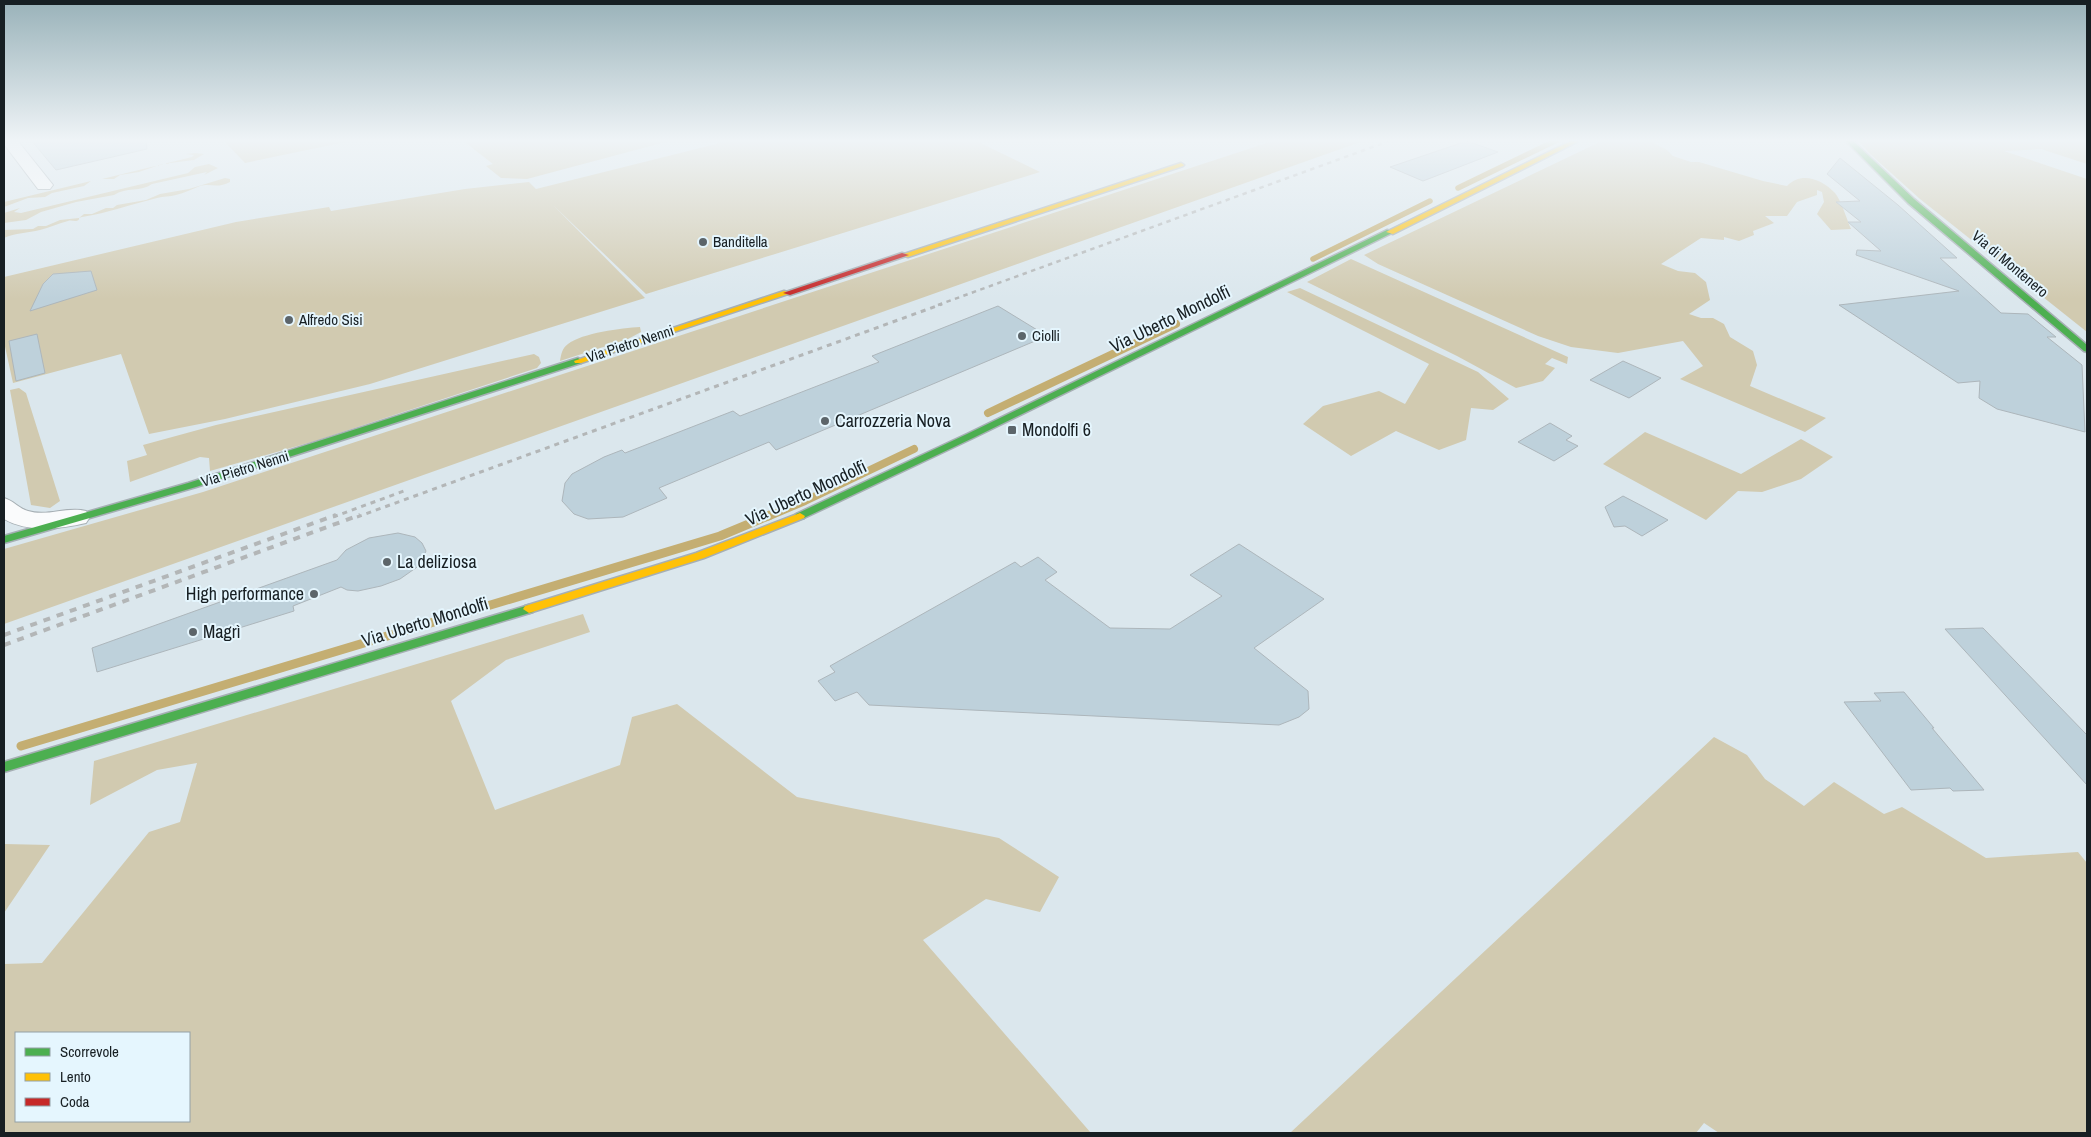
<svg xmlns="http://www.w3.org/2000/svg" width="2091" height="1137" viewBox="0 0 2091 1137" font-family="'Archivo Narrow',sans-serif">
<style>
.green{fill:#d1cab0;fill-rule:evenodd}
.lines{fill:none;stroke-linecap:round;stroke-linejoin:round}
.stream-far2{stroke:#c4ae72;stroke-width:5.5}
.stream-far1{stroke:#c4ae72;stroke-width:8}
.stream{stroke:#c4ae72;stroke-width:9}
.building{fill:#bed1db;stroke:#adb6bb}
.street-casing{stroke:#a6afb4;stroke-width:2}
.fast-casing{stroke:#a6afb4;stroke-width:3}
.slow-casing{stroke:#a6afb4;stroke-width:3}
.jam-casing{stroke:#a6afb4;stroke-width:3}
.street{fill:#fafbfc;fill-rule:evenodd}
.fast{fill:#4caf50;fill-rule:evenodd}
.slow{fill:#ffc107;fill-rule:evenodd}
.jam{fill:#c62828;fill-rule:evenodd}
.rail-far2{stroke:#b3b6b7;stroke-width:2.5;stroke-dasharray:4.5 4.5;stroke-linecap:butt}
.rail-far1{stroke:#b3b6b7;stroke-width:3;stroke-dasharray:5 5;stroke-linecap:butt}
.rail{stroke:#b3b6b7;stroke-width:4;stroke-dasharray:7 7;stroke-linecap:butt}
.poi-dot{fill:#5c656a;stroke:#e5f6fe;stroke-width:2}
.labels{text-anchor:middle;stroke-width:4;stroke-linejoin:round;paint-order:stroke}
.far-poi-label{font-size:15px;fill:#171f23;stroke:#e5f6fe;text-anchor:start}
.far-street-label{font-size:15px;fill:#171f23;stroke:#e5f6fe}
.street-label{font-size:18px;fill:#171f23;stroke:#e5f6fe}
.poi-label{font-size:18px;fill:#171f23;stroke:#e5f6fe;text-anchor:start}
</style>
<rect width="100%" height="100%" fill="#dbe7ed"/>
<path class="green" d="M223,140H355L245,163Z
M462,140H673L527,179L501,178L486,166L493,164Z
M732,140H974L1040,172L646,294L553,205L645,298L370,384L225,419L149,434L121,354L13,383L4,342V277L236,222L329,207L331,211L465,189L529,182L536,189Z
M1276,140H1366L4,624V549L203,492Z
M1604,140H1648L1667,150L1673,156L1691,162H1699L1763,181L1787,186C1801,171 1822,179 1835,193C1841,200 1847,220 1851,229L1831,230L1817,214L1824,202L1822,192L1817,190V195L1797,202L1787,216H1765L1774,223L1753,231L1754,235L1739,241L1724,237V240L1701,238L1661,264L1678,271L1695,273L1706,282L1710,300L1689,314L1701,318H1713L1724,324L1730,337L1753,351L1757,365L1750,386L1826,418L1805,432L1680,379L1703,366L1683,341L1618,353L1571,347L1538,336L1378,264L1364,255Z
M1858,140H2087V164L2041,149L2004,151L2087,179V332L1920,199L1870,154Z
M196,153L204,154L194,160L162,164L139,172L120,175L114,179H102L192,157L194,155L186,154Z
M209,164L218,168L204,175L207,172L152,184C141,192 126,187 114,195L76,202L41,212L26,220L4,223V213L20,208L14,212L21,213L188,173L195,167Z
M225,178L230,179V182C217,189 211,183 200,186C192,189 184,193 176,195C170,197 163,196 157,198C132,204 108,213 82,217C76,218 82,219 76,221C73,221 70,220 68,221C59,223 49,228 40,230C28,233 15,233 4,238V230L33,229L38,226H46L60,220L79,218L84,214H92L106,208H113L117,205L146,200L160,194L189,189Z
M91,181L84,186L52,193L45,197L28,198L4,207V202Z
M1351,259L1568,357L1567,364L1552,358L1545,364L1555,368L1543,381L1516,388L1457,356L1307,282Z
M1300,288L1478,372L1509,399L1493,410L1471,408L1466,440L1439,450L1396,431L1351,456L1303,424L1323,406L1379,391L1405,404L1429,364L1287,292Z
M640,327L641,332L628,339L560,361C561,355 562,348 568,344C582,333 622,328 640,327Z
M534,354L539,357L541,363L537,368L315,441L210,471L209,458L200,457L130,482L127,461L147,455L143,445L216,425Z
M19,388L26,393L60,501L50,508L31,505L10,390Z
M1645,432L1741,474L1801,439L1833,457L1801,479L1762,492L1738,491L1706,520L1603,464Z
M583,614L590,632L506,660L451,701L495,810L620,765L632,717L677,704L797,797L999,838L1059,877L1040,912L986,899L923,940L1091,1133H4V964L42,963L149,832L180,822L197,763L157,770L90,805L94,761ZM16,1033H189V1121H16Z
M1714,737L1747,755L1765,779L1804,806L1834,782L1884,814L1902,807L1986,858L2078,852L2087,863V1133H1719L1704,1123L1696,1133H1290Z
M4,844L50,845L4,913Z"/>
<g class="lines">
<path class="stream-far2" d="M1458,188L1557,140
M1313,259L1430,201"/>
<path class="stream-far1" d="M988,413L1176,324
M767,517L805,501L914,449"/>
<path class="stream" d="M21,746L720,536L770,515"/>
</g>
<path class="building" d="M31,140H146L147,149L56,170Z
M1467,141L1498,152L1423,181L1390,167Z
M1840,158L1898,205L1957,258H1940L2001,313L2028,314L2056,337H2047L2082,365L2085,432L1997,409L1979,398L1980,381L1958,383L1839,305L1959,291L1856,255L1857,250L1881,251L1848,222H1861L1836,202L1860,201L1827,174Z
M91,271L97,290L30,311L43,284L53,274Z
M998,306L1047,336L776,450L769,442L659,488L667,498L623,517L588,519L574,514L562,501L565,483L572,474L604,457L622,450L625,453L733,411L740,416L879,362L872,356Z
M37,334L45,373L16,381L9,341Z
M1623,361L1661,378L1629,398L1590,380Z
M1550,423L1572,436L1566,440L1578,446L1554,461L1518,442Z
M1623,496L1644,507L1668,520L1642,536L1625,526L1614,527L1605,507Z
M398,533L415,537L422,543L426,551L420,565L400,579L381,586L358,591L347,590L341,587L293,606L294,611L97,672L92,648L337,560L346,550L369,538Z
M1239,544L1324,599L1254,648L1308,691L1309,709L1299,717L1279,725L869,705L857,692L835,701L818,681L835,672L830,666L1015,562L1021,567L1038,557L1057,572L1045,580L1110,628L1170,629L1222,596L1190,575Z
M1983,628L2087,735V785L1945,629Z
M1904,692L1934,728H1932L1984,790L1953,791L1950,788L1911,790L1844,702L1881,701L1874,693Z"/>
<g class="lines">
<defs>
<path id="street" d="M4,140H17L53,185L50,189H38L4,144Z
M4,498C14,501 18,508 28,511C47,517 67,506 86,511L90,517L86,523C60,529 28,533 4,519Z"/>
<path id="fast" d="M1845,140H1852L1914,199L2087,345V352L2084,351L1908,203Z
M1387,230L1394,232L973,438L804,518L800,519L795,516L796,514L967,434Z
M578,358L582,361L581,363L196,487L4,543V536L188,483Z
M529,605L535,609L533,612L4,772V762Z"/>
<path id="slow" d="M1573,140H1581L1393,234L1386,232Z
M1181,163L1184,165L1183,166L908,257L901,255Z
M784,291L791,293L581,363H575L574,361Z
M800,513L805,516L804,518L704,558L529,613L523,609L525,606L696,553Z"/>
<path id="jam" d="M902,253L909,255L790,295L783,293Z"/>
</defs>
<use href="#street" class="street-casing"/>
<use href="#fast" class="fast-casing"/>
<use href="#slow" class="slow-casing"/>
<use href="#jam" class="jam-casing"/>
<use href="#street" class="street"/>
<use href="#fast" class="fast"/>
<use href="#slow" class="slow"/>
<use href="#jam" class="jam"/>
<path class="rail-far2" d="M938,305L1392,140"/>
<path class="rail-far1" d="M333,517L404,491
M357,517L942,304"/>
<path class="rail" d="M4,635L336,515
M4,645L360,515"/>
</g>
<linearGradient id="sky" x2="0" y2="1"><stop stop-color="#99b2b9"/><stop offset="0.47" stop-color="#eff4f7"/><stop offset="1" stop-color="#eff4f7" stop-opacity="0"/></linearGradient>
<rect width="2091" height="299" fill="url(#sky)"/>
<g class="poi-dot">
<circle cx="703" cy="242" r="5"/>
<circle cx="289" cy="320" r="5"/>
<circle cx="1022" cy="336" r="5"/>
<circle cx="825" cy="421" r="5"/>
<rect x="1007" y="425" width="10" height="10" rx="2.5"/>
<circle cx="387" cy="562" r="5"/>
<circle cx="314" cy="594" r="5"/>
<circle cx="193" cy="632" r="5"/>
</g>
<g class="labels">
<g class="far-poi-label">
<text x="713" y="247">Banditella</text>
<text x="299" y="325">Alfredo Sisi</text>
<text x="1032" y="341">Ciolli</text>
</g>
<g class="far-street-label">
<text transform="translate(2010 264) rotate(40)" y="5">Via di Montenero</text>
<text transform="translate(630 344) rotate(-18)" y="5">Via Pietro Nenni</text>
<text transform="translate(245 469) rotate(-17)" y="5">Via Pietro Nenni</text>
</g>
<g class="street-label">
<text transform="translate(1170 319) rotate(-26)" y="6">Via Uberto Mondolfi</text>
<text transform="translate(806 493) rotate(-25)" y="6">Via Uberto Mondolfi</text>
<text transform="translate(425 622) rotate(-17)" y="6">Via Uberto Mondolfi</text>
</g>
<g class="poi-label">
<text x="835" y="427">Carrozzeria Nova</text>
<text x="1022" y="436">Mondolfi 6</text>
<text x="397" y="568">La deliziosa</text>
<text x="304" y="600" text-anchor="end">High performance</text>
<text x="203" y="638">Magrì</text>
</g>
</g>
<rect width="2091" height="1137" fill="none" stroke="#171f23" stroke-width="10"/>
<rect x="15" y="1032" width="175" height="90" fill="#e5f6fe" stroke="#93a0a6"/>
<rect x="25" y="1048" width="25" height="8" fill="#4caf50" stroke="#93a0a6"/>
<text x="60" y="1057" font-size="15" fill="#171f23">Scorrevole</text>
<rect x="25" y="1073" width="25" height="8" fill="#ffc107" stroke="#93a0a6"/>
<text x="60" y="1082" font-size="15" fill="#171f23">Lento</text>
<rect x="25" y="1098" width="25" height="8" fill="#c62828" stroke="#93a0a6"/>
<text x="60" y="1107" font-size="15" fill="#171f23">Coda</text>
</svg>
